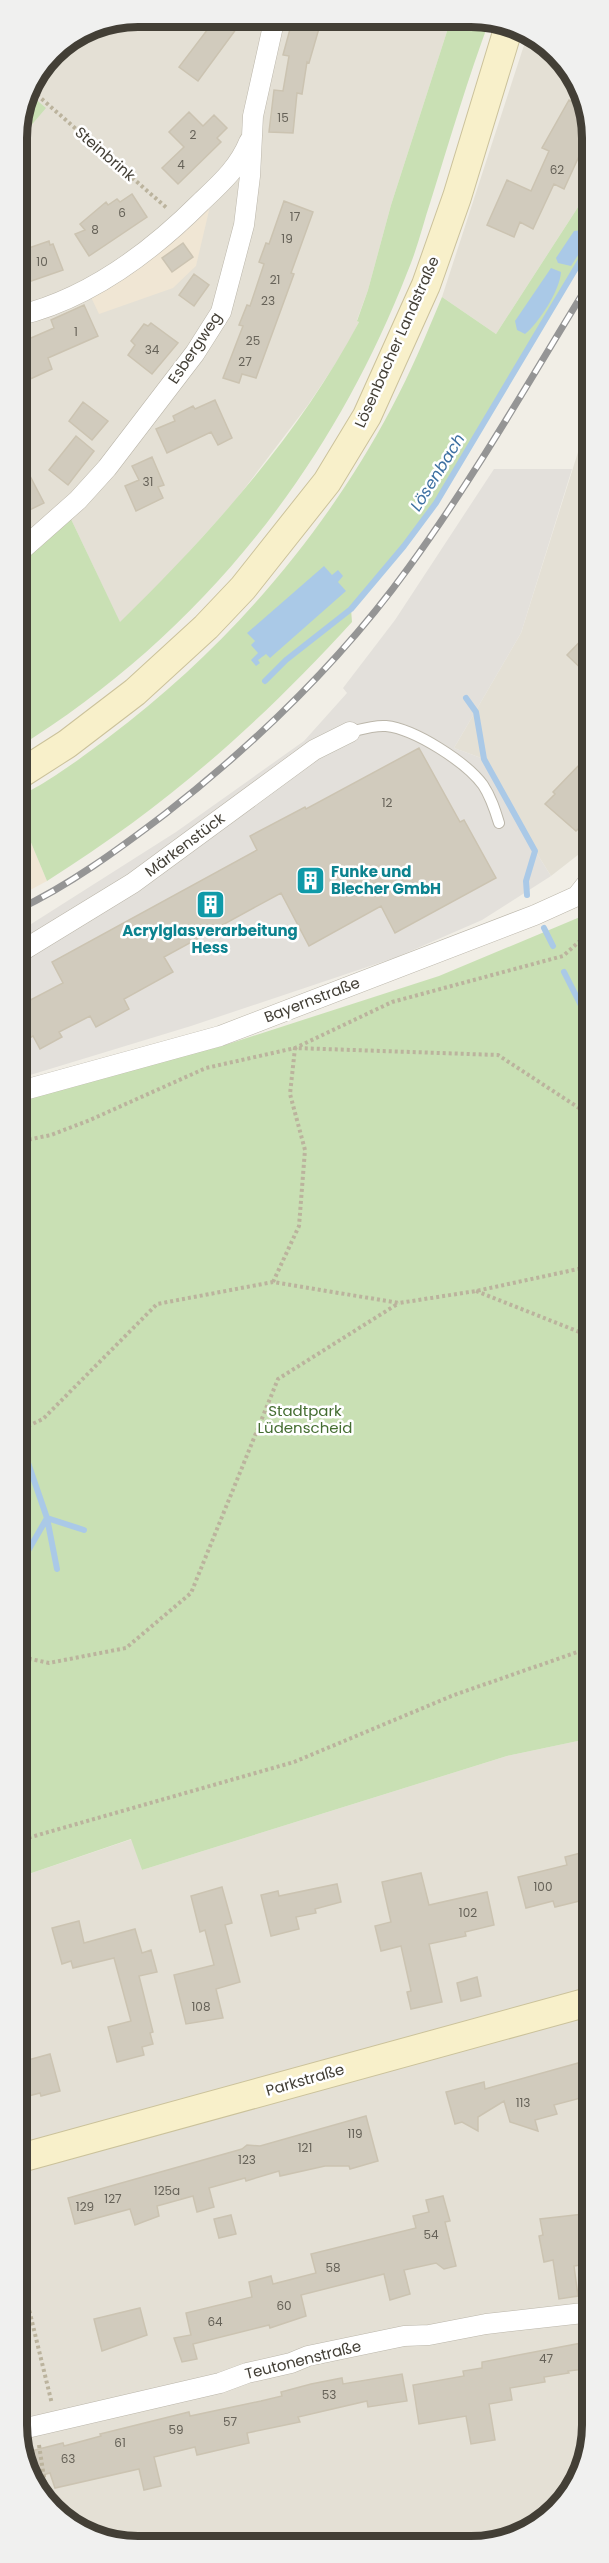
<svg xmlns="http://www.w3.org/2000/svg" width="609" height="2563" viewBox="0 0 609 2563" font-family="Poppins,sans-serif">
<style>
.residential{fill:#e4e0d5}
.commercial{fill:#f0e6d4}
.industrial{fill:#e3e0db}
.green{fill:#c9e0b4}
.water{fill:#aac9e7}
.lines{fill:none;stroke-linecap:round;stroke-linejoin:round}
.stream{stroke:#aac9e7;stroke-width:6}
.building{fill:#d1cbbd;stroke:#cbc3b1;stroke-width:1.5}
.lane-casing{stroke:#bbb6aa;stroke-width:12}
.street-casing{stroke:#bbb6aa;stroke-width:21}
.secondary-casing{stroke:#cbc29b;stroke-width:30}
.path{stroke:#bbb39d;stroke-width:4;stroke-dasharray:3 3;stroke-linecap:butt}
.lane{stroke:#fff;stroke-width:10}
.street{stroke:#fff;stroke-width:20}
.secondary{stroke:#f8f0ca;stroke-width:28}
.rail-casing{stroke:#959595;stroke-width:7}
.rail{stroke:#fff;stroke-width:4.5;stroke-dasharray:14;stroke-linecap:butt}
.labels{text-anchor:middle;stroke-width:5;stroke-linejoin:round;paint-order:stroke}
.number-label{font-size:12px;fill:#666258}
.street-label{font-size:15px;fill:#433f36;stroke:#fff}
.culture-label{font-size:15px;font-weight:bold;fill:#0d838f;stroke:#fff;text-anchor:start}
.park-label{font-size:15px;fill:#446d31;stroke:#fff}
.water-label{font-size:16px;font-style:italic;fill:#3d70a1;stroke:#fff}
.rim{fill:none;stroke:#433f36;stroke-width:8}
</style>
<rect width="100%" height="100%" fill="#f1eee6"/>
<path class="residential" d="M138,17L451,19L391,205L368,290L357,320L359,322L344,351L308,405L235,501L170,573L120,623L63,502L17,542V130L26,91L52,52L92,26Z
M527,36L557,52L591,122V187L496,334L442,297Z
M585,430L592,433V844L551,876L519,825L484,759L454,748L521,633Z
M592,1738V2433L562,2505L525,2534L487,2545L114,2544L52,2511L18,2441L17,1878L132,1839L142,1870L507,1756Z"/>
<path class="commercial" d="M211,202L196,266L173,288L99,314L90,295Z
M17,809L47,881L17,897Z"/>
<path class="industrial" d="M494,469H572L521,633L454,748L484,759L519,825L551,876L482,920L397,957L191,1026L17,1079V933L176,832L304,741L347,693L343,688L395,620Z"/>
<path class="green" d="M451,19H490C468,78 450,139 431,200C423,224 417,250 407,273C330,471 198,636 17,748V567L71,519L120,622C211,533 299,435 359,322L357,321L368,290L391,205Z
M26,91L46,108L17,142V130Z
M591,187V243L436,503L386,570L351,609L352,622C258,725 166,806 47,881L17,809V796C39,790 89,752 109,737C225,650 323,537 391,409C411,372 426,335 442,297L496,334Z
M592,912V1738L507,1756L142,1870L131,1839L17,1878V1100L222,1046L439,976Z"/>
<path class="water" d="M582,230L586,232L588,240L571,266L558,263L556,258L574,231Z
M551,268L561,272C560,290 539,323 525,334L517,330L515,321Z
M324,566L332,575L338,570L343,576L338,582L346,591L270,658L266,654L258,660L260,663L256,666L251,660L258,653L251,645L255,641L247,633Z"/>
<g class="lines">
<path class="stream" d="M265,681L286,660L351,609L404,546L436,503L591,243
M466,698L476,712L484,759L535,851L526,881L527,895
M544,928L553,946
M564,972L592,1027
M17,1431L47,1518L57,1569
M25,1556L47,1518L84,1530"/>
</g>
<path class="building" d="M217,17H245L198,81L179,67Z
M293,18H322L309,63L307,62L302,94L297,93L293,133L269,132L274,90L283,91L289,56L283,55Z
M569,100L586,110L591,122V145L586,141L564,189L554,184L533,229L520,222L514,237L487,225L507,180L531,191L549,151L542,148Z
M189,112L203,126L214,115L227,128L217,138L221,142L178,184L162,168L184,147L169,132Z
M132,194L147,217L89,256L75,234L85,230L80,224L106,202L108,205L117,199L120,202Z
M284,201L313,212L291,273L294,274L256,378L242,374L239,383L223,378L243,326L239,325L247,305L250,306L264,264L259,262L266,243L269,244Z
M49,241L50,245L53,244L63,270L17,286V252Z
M183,243L193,257L172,272L162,258Z
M194,274L209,285L194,306L179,295Z
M84,305L98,336L48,358L52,369L17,385V344L54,328L51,320Z
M151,323L178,343L152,374L128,355L135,345L131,341L144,324L148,326Z
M215,400L232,438L218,445L211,432L167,453L156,429L175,421L173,416L193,406L195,409Z
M83,402L108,421L92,440L69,421Z
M76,436L94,451L68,485L49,470Z
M152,457L164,485L158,487L163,498L136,511L125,486L139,480L132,466Z
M29,474L44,503L17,516V480Z
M592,629V677H590L567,655Z
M419,748L460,822L464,820L496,878L395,933L381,906L309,946L281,893L164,957L173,972L124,999L129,1009L96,1027L90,1016L59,1032L62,1037L40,1049L33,1036L17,1045V1007L63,983L52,962L257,850L250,836L305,807L306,809Z
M580,764L592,775V816L576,831L545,804L555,794L553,792Z
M592,1850V1898L555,1907L553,1901L526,1908L518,1877L567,1865L565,1857Z
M421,1873L429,1905L487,1892L494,1925L465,1932L466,1936L429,1944L442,2002L411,2009L407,1992L411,1991L401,1946L381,1951L375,1926L391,1922L382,1882Z
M337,1884L341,1902L315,1909L316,1913L296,1917L299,1929L271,1936L261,1895L278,1891L279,1896Z
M222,1887L232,1923L225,1925L240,1982L216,1989L223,2018L186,2024L174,1975L214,1965L205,1930L200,1932L191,1896Z
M79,1921L84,1943L135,1929L142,1953L151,1950L157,1972L139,1976L153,2032L150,2033L153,2044L142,2047L144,2055L117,2062L108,2027L131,2021L114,1958L73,1968L71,1961L62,1964L52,1928Z
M477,1977L481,1996L461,2001L457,1983Z
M50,2054L60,2091L41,2096L40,2093L17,2099V2063Z
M589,2060L592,2070V2095L554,2105L557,2114L535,2120L538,2131L510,2122L504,2101L478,2117V2131L462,2122L455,2124L446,2092L484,2082L485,2089Z
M366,2116L378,2161L350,2169L349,2166H325L280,2176L279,2171L246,2181L245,2178L209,2188L214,2207L197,2212L193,2196L157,2206L159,2216L135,2225L130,2209L75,2224L68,2198L242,2149L247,2145L260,2146Z
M443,2196L450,2221L445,2222L456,2266L444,2269L436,2263L404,2270L410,2294L390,2300L384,2274L301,2295L306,2316L270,2328L269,2325L193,2344L197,2359L182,2362L174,2338L191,2335L186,2313L252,2297L249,2282L271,2276L273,2284L316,2273L311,2254L416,2228L413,2216L429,2212L426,2200Z
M592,2213V2263L574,2266L578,2296L559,2299L553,2260L544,2262L539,2236L543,2235L540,2219Z
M231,2215L236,2234L219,2238L214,2219Z
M140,2308L147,2335L102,2351L94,2319Z
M592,2341V2368L568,2371L569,2373L544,2377L545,2382L510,2388L512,2400L489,2404L495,2440L471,2444L466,2416L419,2424L413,2385L464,2376L463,2371L482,2368V2362Z
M402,2374L407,2401L368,2407L367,2401L298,2417L300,2422L247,2433L249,2443L197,2455L195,2447L154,2457L161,2486L144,2490L139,2469L55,2488L50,2473L35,2477L23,2453L63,2443L64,2446L101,2436L100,2434L189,2412L190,2416L261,2401L282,2396L281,2392L311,2384L342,2378L343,2384Z"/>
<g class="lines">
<defs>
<path id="lane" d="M592,684L589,686L592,689
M350,732C362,729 374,725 386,726C415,729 466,762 483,785C491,797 495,810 499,823"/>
<path id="street" d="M17,316C89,299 150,253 201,202C221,183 239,167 249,142
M17,554L78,500L107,468L195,353L221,312L244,225L250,176L253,116L275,17
M17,954L133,883L314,750L350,732
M17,1092L220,1036L535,915L577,896L592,877
M18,2430L220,2383L247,2373L291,2363L308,2356L404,2336L429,2335L486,2324L592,2312"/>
<path id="secondary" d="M17,776L67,744L135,692L206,627L243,588L327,482L367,416L426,285L457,197L509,26
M17,2159L592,2001"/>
</defs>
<use href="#lane" class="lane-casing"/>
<use href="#street" class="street-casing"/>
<use href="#secondary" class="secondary-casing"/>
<path class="path" d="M28,87L168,209
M17,1142L51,1135L90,1120L206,1068L295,1048L392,1002L563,956L592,930
M273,1282L299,1226L305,1150L290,1094L295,1048L498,1055L579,1108L592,1106
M476,1291L592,1337
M17,1431L43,1419L157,1304L273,1282L399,1303L476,1291L592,1266
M17,1656L49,1663L126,1648L191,1593L278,1379L399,1303
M17,1841L294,1762L454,1695L592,1647
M18,2264L52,2404
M39,2445L48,2504"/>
<use href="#lane" class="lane"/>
<use href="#street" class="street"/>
<use href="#secondary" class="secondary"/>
<defs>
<path id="rail" d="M17,910C70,885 119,849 165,814C256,743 341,661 409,567C476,475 532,376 591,280"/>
</defs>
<use href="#rail" class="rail-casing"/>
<use href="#rail" class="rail"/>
</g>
<defs>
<symbol id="building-square" viewBox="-11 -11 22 22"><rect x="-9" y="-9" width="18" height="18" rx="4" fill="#0f9aa8" stroke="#fff"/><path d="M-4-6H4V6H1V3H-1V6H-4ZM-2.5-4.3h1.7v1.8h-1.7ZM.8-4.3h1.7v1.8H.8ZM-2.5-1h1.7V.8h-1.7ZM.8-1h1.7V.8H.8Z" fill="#fff"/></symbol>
</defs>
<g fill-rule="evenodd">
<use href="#building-square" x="294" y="864" width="33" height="33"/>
<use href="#building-square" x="194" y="888" width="33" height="33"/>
</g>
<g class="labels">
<g class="number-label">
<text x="283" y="122">15</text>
<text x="193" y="139">2</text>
<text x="181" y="169">4</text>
<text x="557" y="174">62</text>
<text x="122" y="217">6</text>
<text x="295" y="221">17</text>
<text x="95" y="234">8</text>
<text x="287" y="243">19</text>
<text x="42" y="266">10</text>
<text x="275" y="284">21</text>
<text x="268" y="305">23</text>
<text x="76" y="336">1</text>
<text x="253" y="345">25</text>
<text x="152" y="354">34</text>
<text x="245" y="366">27</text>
<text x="148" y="486">31</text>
<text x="387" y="807">12</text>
<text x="543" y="1891">100</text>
<text x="468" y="1917">102</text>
<text x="201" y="2011">108</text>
<text x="523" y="2107">113</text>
<text x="355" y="2138">119</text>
<text x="305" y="2152">121</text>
<text x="247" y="2164">123</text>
<text x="167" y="2195">125a</text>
<text x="113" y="2203">127</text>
<text x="85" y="2211">129</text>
<text x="431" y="2239">54</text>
<text x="333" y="2272">58</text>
<text x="284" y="2310">60</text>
<text x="215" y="2326">64</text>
<text x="546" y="2363">47</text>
<text x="329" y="2399">53</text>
<text x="230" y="2426">57</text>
<text x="176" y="2434">59</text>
<text x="120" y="2447">61</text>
<text x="68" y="2463">63</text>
</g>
<g class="street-label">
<text transform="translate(105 154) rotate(41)" y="5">Steinbrink</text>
<text transform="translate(397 342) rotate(-66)" y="5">Lösenbacher Landstraße</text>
<text transform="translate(195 348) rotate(-56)" y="5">Esbergweg</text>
<text transform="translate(185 845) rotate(-37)" y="5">Märkenstück</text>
<text transform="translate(312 1000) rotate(-21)" y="5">Bayernstraße</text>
<text transform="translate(305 2080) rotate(-16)" y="5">Parkstraße</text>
<text transform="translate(303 2360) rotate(-14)" y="5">Teutonenstraße</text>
</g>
<g class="culture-label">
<text x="331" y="877">Funke und<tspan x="331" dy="17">Blecher GmbH</tspan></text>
<text x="210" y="936" text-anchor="middle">Acrylglasverarbeitung<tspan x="210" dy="17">Hess</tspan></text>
</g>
<g class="park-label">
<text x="305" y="1416">Stadtpark<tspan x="305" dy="17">Lüdenscheid</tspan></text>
</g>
<g class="water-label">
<text transform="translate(437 472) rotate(-58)" y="6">Lösenbach</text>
</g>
</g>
<path d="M0 0H609V2563H0ZM138 27H471A111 111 0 0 1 582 138V2425A111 111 0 0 1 471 2536H138A111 111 0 0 1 27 2425V138A111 111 0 0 1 138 27Z" fill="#f0f0ef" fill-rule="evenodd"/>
<path class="rim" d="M138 27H471A111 111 0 0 1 582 138V2425A111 111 0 0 1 471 2536H138A111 111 0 0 1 27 2425V138A111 111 0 0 1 138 27Z"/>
</svg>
